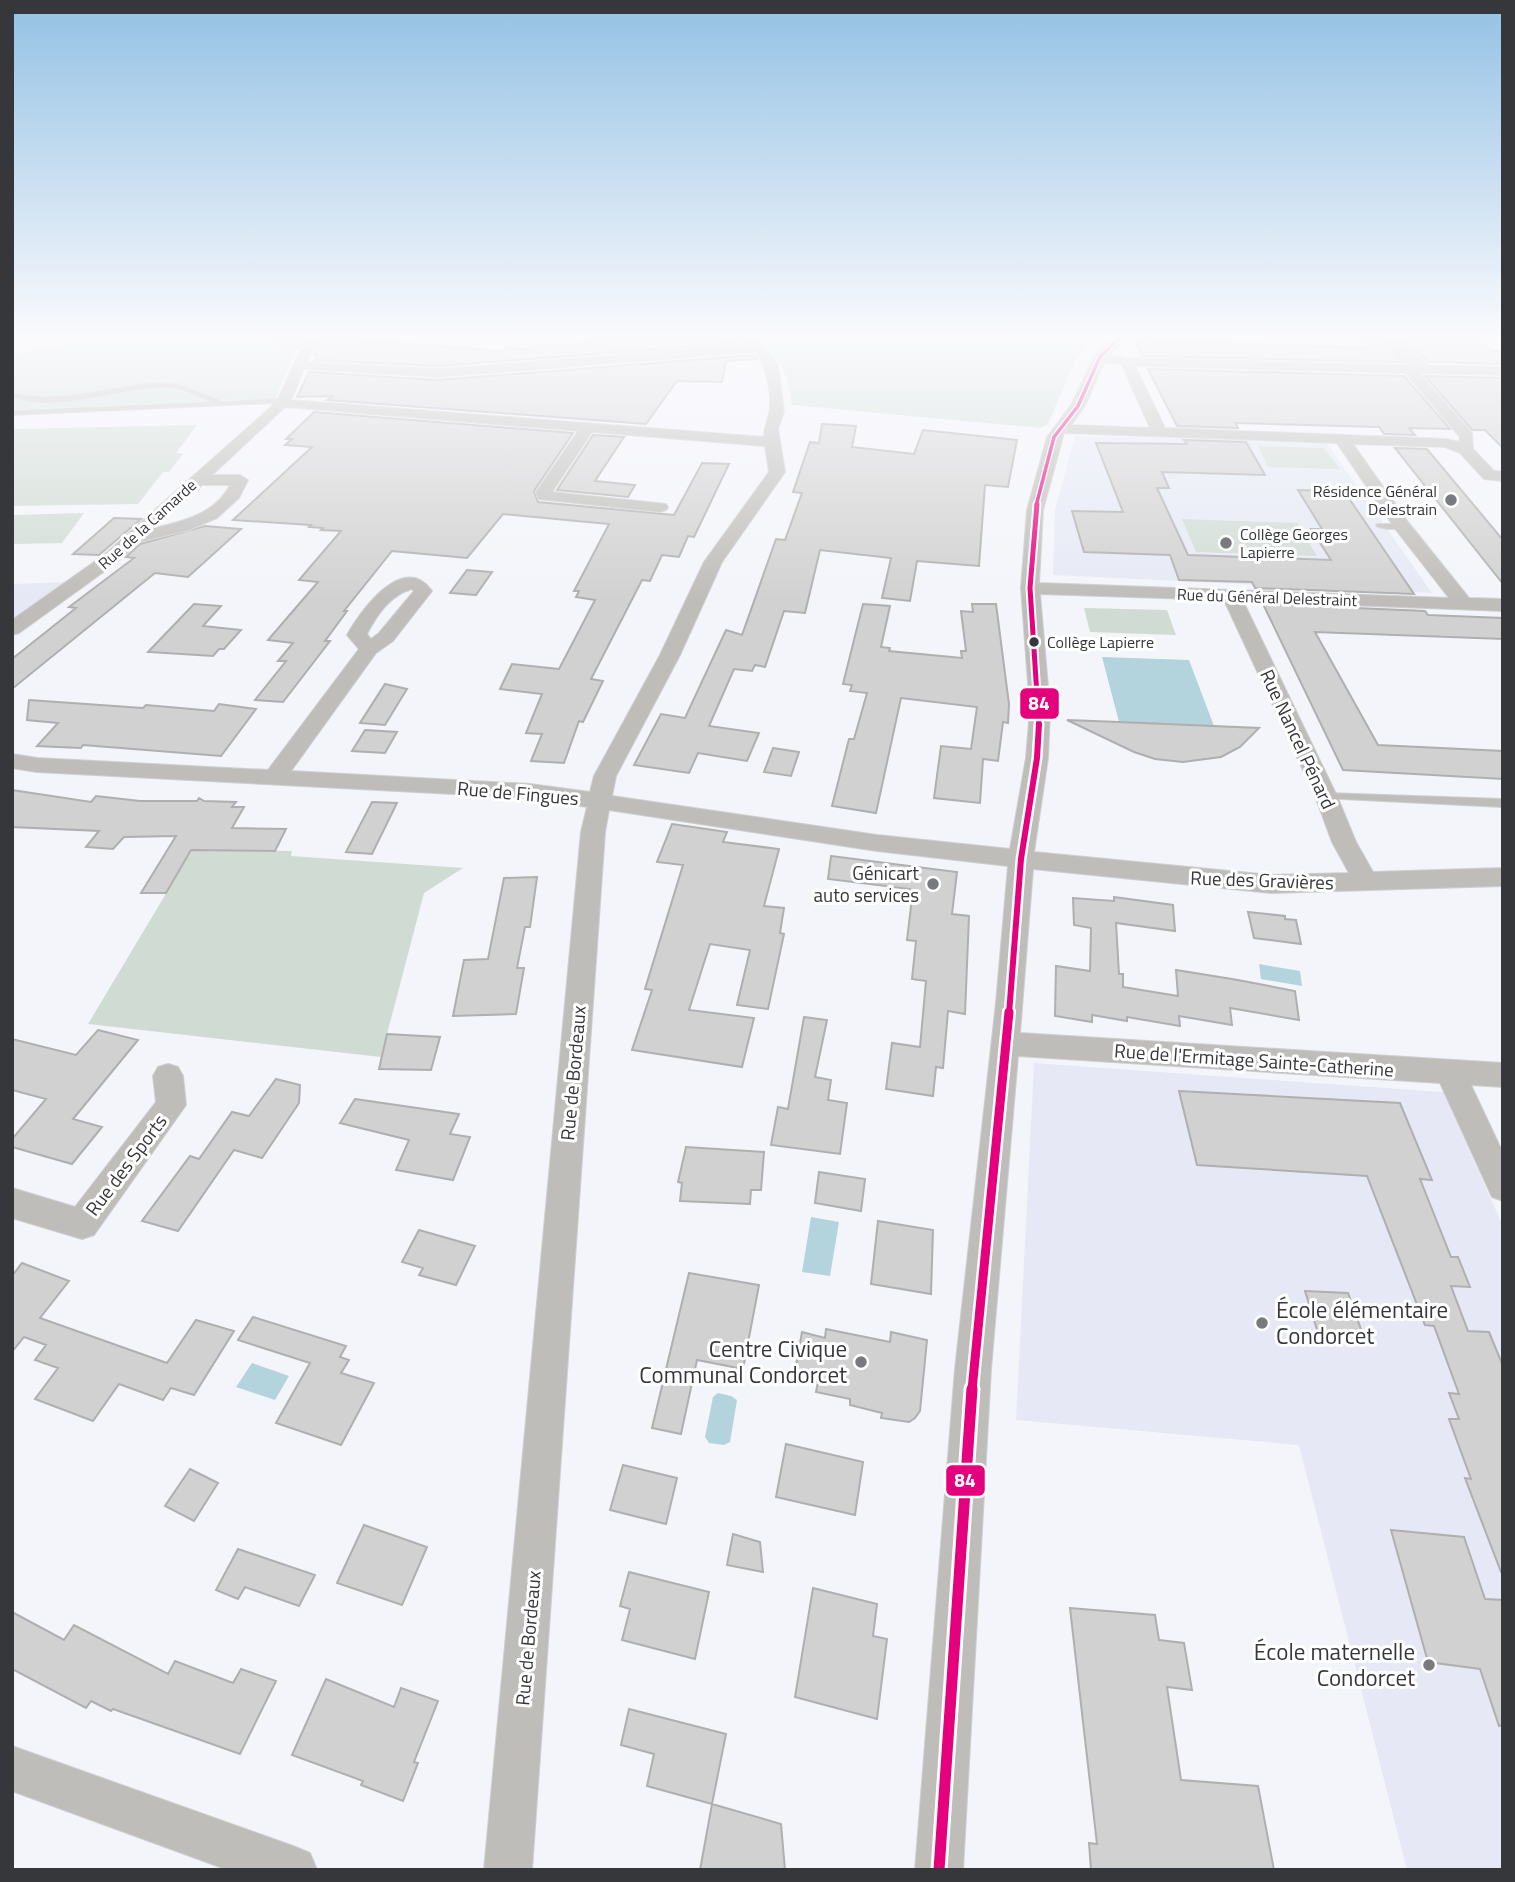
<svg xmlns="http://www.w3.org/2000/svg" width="1515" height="1882" viewBox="0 0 1515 1882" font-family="'Titillium Web',sans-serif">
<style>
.built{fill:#e6e9f5}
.green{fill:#d0dcd3}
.water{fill:#b3d4dd}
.building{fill:#d2d1d1;stroke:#afafaf;stroke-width:2}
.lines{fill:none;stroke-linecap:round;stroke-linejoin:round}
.service-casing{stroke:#cfd0d3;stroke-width:2}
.minor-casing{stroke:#cfd0d3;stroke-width:2}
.service{fill:#bebdb9;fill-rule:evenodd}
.minor{fill:#bebdb9;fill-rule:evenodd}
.bus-1-far4-casing{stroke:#fff;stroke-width:6}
.bus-1-far3-casing{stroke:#fff;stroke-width:9}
.bus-1-far2-casing{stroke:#fff;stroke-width:11}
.bus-1-far1-casing{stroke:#fff;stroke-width:14}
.bus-1-casing{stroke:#fff;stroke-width:17}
.bus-1-far4{stroke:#e5007d;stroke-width:3.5}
.bus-1-far3{stroke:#e5007d;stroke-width:5}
.bus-1-far2{stroke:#e5007d;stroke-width:6}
.bus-1-far1{stroke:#e5007d;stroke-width:9}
.bus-1{stroke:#e5007d;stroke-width:11}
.poi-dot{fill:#787a7e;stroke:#fff;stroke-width:2.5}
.bus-dot{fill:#36373b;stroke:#fff;stroke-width:2.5}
.labels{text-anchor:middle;stroke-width:6;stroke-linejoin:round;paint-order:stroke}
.far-poi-label{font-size:16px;fill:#36373b;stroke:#fff;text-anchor:end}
.far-street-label{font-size:16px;fill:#36373b;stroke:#fff}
.far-bus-label{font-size:16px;fill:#36373b;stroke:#fff;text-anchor:start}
.street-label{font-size:19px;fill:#36373b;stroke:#fff}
.poi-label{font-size:19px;fill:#36373b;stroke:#fff;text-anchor:end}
.near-poi-label{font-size:23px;fill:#36373b;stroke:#fff;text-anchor:end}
.line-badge{stroke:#fff;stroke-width:2.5}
.badge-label{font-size:19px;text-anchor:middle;font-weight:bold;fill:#fff}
</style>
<rect width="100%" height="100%" fill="#f4f5fa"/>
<path class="built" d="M1075,436L1326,442L1432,593L1053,575L1055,510Z
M69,582L12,620V584Z
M1034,1063L1443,1092L1503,1226V1870H1407L1299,1445L1016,1420Z"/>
<path class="green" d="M61,337H224L214,344L298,343L276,398L12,410V354L58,347Z
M456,337H584L583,343L446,345Z
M753,337H1039L1086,347L1075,360L1048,424L1040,428L792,405C787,369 782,360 753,337Z
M197,425L176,453L183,454L169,472H163L138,504L12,506V429Z
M1258,446L1324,448L1340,469L1268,467Z
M84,513L62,543L12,544V515Z
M1182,519L1297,523L1317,556L1196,552Z
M1084,608L1167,610L1176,635L1090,632Z
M192,850L292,851L291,856L463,868L424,893L381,1057L88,1024Z"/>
<path class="water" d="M1102,657L1189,660L1214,726L1119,722Z
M1259,964L1300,971L1302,986L1261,979Z
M811,1217L839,1222L830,1276L802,1272Z
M252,1363L289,1376L275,1400L236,1387Z
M718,1393L731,1396L737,1400L730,1442L724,1445L709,1443L705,1437L713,1397Z"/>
<path class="building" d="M275,337H303L298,349L274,341Z
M322,337L502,351L504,348L533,349L535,346L587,344L588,337H728L738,343L438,366L315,360L317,355L314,354Z
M1360,337H1382L1405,362L1142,356L1134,339L1370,348Z
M1402,337H1475L1491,351H1503V364L1428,362Z
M755,355L757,359L726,361L722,382L677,381L646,424L327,400L333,396L297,397L309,372L438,380Z
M1148,369L1404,376L1450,429L1409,428L1415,435L1384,434L1379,427L1235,423L1238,428L1177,426Z
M1425,376L1503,378V448L1485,430H1472Z
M314,412L573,433L534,491L538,502L674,515L702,463L729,464L694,537L688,536L679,557L662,555L650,581L642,580L591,679L603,681L583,722L579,721L564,763L531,761L542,734L526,733L542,694L500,689L512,664L559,669L595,600L576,597L579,591H574L609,524L503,514L467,558L392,551L344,611H347L325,641H330L283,702L255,700L286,661H278L293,643L268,640L318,582L299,580L341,531L321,530L323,528L309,527L311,525L233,520L312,447L285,445L292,439H286Z
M822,424L856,426L852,447L914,454L923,430L1017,440L1008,487L985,485L979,566L917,561L910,601L882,598L891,558L820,550L805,613L784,611L765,667L755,665L752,671L734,669L709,726L759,733L747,761L698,753L689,773L634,765L661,714L685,718L726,630L742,635L776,539L785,540L802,493L793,492L810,442L819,443Z
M593,435L624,437L595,481L635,485L628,497L557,490Z
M1184,440L1246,442L1265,475L1162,472L1169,488H1157L1188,555L1331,560L1311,529H1322L1298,490L1344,491L1414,594L1255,588L1252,582L1179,580L1170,555L1084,552L1072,511L1123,512L1096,443L1187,444Z
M1395,448L1427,449L1503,540V584Z
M114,518L141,519L99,555L73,554Z
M205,526L241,529L188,577L155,573L12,689V659L76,608L69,607L134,558L126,557L140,544Z
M467,570L492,572L476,595L450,593Z
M194,604L221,606L203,626L241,630L224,649H219L213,656L148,652Z
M863,604L890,606L881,647L890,648L889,651L962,658L961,651H966L961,611L973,612L972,604H996L1009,704L1008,723L1003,722L998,761L983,759L980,803L934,798L941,746L971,749L977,707L901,698L876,813L832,806L849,739H854L867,693L850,691L852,685L843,684Z
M1263,604L1425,611L1428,615L1503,618V639L1315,632L1378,745L1503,751V779L1343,770Z
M385,684L407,689L385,725L360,723Z
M29,700L143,708L146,705L214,711L219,704L256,709L221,756L83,745L81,748L37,746L58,723L27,720Z
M1067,720L1119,722L1259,728L1240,747L1221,757L1183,762L1155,759L1134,752Z
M365,730L397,732L385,753L352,751Z
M773,748L799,752L791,776L764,772Z
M12,790L91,802L96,796L140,801H197L199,798L204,801L236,802L232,807H244L232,828L286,829L275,851L191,850L166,893H141L176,836L124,837L113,849L86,847L99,831L12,827Z
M372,802L397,803L372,854L346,852Z
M672,824L727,832L723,842L779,849L764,906L784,908L780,933L784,934L768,1009L737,1005L750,950L710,944L689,1010L754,1018L742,1067L632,1050L652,990L645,989L683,865L657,862Z
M831,856L957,872L952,914L969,916L965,1014L948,1011L943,1068L936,1067L933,1096L886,1089L892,1043L920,1047L926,981L912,979L916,941L907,940L912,898L909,897L910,889L828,879Z
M537,877L530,927H525L517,968H524L516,1014L453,1016L464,960L488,959L504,878Z
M1114,897L1173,905L1175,931L1116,923L1119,974H1123V987L1178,996L1176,970L1238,980L1295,991L1299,1020L1230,1008L1232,1025L1179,1016L1180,1026L1127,1017V1021L1092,1015V1022L1055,1016L1056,966L1090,971L1091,928L1074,925L1073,898L1114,901Z
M1248,912L1285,916V919L1296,920L1301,944L1254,938Z
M804,1017L827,1020L815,1077L831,1080L828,1100L847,1103L840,1154L771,1145L778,1107L788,1109Z
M98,1030L138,1040L73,1119L102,1127L72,1164L12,1147V1139L46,1099L12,1090V1039L76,1055Z
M387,1034L440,1037L431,1070L379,1069Z
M276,1079L300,1085L299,1103L262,1158L234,1150L178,1231L142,1221L190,1156L199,1159L232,1112L249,1116Z
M1179,1091L1400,1103L1432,1180L1420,1179L1451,1257H1458L1470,1287L1451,1286L1468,1331L1489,1332L1503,1366V1572H1501L1465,1478L1471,1479L1449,1419H1459L1449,1393L1459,1394L1434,1326L1425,1325L1367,1176L1197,1165Z
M355,1099L459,1114L450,1134L470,1137L453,1180L396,1170L409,1140L340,1123Z
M686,1147L764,1152L761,1190H751L750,1204L680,1201L682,1183L678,1182Z
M819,1172L865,1179L861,1211L815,1203Z
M878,1221L933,1230L931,1294L871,1284Z
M419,1230L475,1246L456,1285L419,1275L423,1268L402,1262Z
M22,1263L69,1281L40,1318L167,1363L196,1320L234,1331L194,1395L171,1388L163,1400L119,1384L93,1421L35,1399L58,1368L35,1360L46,1345L24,1337L12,1352V1276Z
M689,1273L759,1285L743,1369L697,1360L681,1434L652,1428Z
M1305,1291L1348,1293L1363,1335L1318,1333Z
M253,1317L346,1346L340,1357L349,1360L341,1373L374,1383L341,1445L276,1423L310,1363L238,1340Z
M826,1329L890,1342L891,1332L927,1340L920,1411L915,1418L909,1422L881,1418L882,1413L850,1405V1399L816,1392L818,1382L794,1377L802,1332L825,1338Z
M786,1444L863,1462L855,1515L776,1497Z
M623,1465L677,1478L666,1524L610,1510Z
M190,1469L218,1483L194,1521L165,1506Z
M364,1525L427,1547L402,1605L337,1583Z
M1391,1530L1464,1537L1485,1599L1503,1600V1725L1499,1726L1480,1669L1428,1662Z
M733,1534L760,1542L763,1572L727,1565Z
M238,1549L315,1575L299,1606L245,1587L238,1599L216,1590Z
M629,1572L709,1592L695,1659L622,1640L630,1609L620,1606Z
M813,1588L877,1604L873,1636L887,1639L877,1719L795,1697Z
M1070,1608L1155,1615L1159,1640L1184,1643L1192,1690L1167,1687L1181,1780L1258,1786L1274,1870H1091L1089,1843L1097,1844Z
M12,1612L64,1640L74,1625L168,1674L175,1661L233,1683L241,1669L276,1681L240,1754L113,1709L111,1711L91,1701L86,1708L12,1669Z
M326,1679L394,1707L401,1688L438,1701L414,1762L418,1763L403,1801L361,1785L363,1781L292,1755Z
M629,1709L726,1734L712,1804L647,1786L654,1754L621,1745Z
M712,1804L781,1824L785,1870H700Z"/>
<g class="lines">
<defs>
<path id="service" d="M152,383L177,384L219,400L220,402L274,399L285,403L282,405L274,403L12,415V411L213,402C197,397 183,387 167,387C121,386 53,415 13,396L16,394C62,403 106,388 152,383Z
M1377,524H1402L1406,526C1399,530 1383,530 1376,526Z
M1326,793L1503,799V807L1322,798L1321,796Z"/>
<path id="minor" d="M306,337H319L307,362L438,369L746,345L736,337H750L763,345L778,364L784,412L778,429L785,472L722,562L680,655L616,776L612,796L877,835L1010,849L1026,758L1030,710L1021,588L1027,510L1047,437L1071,405L1094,357L1113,337H1126L1109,355L1127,358L1411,365L1385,337H1398L1427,365L1503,367V375L1419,373L1472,433L1473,449L1494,471H1503V481L1484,479L1460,453L1445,447L1353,444L1408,522L1469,598L1503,599V611L1243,601L1337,796L1356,842L1373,872L1503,868V886L1271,893L1033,869L1020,1033L1503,1063V1087L1471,1085L1503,1153V1201L1492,1197L1440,1083L1018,1056L991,1369L963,1870H915L955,1369L996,1003L1008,866L877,851L609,810L605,832L532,1870H484L581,832L587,807L530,798L37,772L12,768V754L37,758L268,770L359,649L347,635C361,610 404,551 432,591L393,641L376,653L291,771L530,784L590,792L594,776L660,655L704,562L769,472L765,446L592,432L552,492L666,504L668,507L666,510L660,512L538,499L536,492L578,431L285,407L212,475H240L248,480L239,498L217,518L189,530L139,542L116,563L19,633L12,635V620L104,555L271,407L280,395ZM756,352C766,367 773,396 769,414C767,423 764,428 764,437L291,400L304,369L438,377ZM1104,362L1122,365L1150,428L1071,425L1085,406ZM1135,366L1405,373L1460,437L1459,442L1447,439L1165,428ZM1064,433L1337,443L1396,530L1449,598L1039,583L1043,510ZM202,485H230C216,513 183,522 154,528ZM412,589L414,591L379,633L371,639L367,634C377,615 390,595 412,589ZM1040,594L1224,600L1315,796L1332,842L1349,873L1271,875L1034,852L1048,758L1050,710Z
M168,1064L178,1067L183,1076L186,1105L94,1235L82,1239L12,1218V1188L75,1207L156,1102L153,1076L158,1067Z
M12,1746L293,1846L310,1853L317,1870H228L12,1791Z"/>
</defs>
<use href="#service" class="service-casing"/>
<use href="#minor" class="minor-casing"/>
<use href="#service" class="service"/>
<use href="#minor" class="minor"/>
<defs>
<path id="bus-1-far4" d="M1036,506L1054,437L1078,406L1100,357L1120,337"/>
<path id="bus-1-far3" d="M1037,504L1030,588L1039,726"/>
<path id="bus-1-far2" d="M1009,1014L1021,859L1037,758L1039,724"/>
<path id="bus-1-far1" d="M972,1390L1009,1012"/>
<path id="bus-1" d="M939,1870L972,1389"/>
</defs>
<use href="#bus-1-far4" class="bus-1-far4-casing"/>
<use href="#bus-1-far3" class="bus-1-far3-casing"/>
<use href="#bus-1-far2" class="bus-1-far2-casing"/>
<use href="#bus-1-far1" class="bus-1-far1-casing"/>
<use href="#bus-1" class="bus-1-casing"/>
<use href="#bus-1-far4" class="bus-1-far4"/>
<use href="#bus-1-far3" class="bus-1-far3"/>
<use href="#bus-1-far2" class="bus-1-far2"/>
<use href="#bus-1-far1" class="bus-1-far1"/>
<use href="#bus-1" class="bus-1"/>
</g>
<linearGradient id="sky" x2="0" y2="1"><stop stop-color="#93c1e4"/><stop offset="0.56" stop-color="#fafafd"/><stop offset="1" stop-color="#fafafd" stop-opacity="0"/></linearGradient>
<rect width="1515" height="600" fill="url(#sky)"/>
<g class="poi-dot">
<circle cx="1451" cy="500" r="7"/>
<circle cx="1226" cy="543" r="7"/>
<circle cx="933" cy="884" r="7"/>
<circle cx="1262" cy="1323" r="7"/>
<circle cx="861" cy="1362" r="7"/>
<circle cx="1429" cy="1665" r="7"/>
</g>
<circle class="bus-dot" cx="1034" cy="642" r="6"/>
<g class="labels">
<g class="far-poi-label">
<text x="1437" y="497">Résidence Général<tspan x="1437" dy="18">Delestrain</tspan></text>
<text x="1240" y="540" text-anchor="start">Collège Georges<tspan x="1240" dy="18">Lapierre</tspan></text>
</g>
<g class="far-street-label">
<text transform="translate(147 524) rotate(-42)" y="6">Rue de la Camarde</text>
<text transform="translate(1267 597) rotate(2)" y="6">Rue du Général Delestraint</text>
</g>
<g class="far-bus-label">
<text x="1047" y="648">Collège Lapierre</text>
</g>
<g class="street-label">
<text transform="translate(1298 739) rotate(65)" y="7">Rue Nancel Pénard</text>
<text transform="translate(518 793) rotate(5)" y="7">Rue de Fingues</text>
<text transform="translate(1262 880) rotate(2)" y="7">Rue des Gravières</text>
<text transform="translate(1254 1060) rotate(4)" y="7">Rue de l'Ermitage Sainte-Catherine</text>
<text transform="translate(573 1073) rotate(-85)" y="7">Rue de Bordeaux</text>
<text transform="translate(126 1165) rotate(-53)" y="7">Rue des Sports</text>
<text transform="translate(528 1638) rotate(-85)" y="7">Rue de Bordeaux</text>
</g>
<g class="poi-label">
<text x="919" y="880">Génicart<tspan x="919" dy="22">auto services</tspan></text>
</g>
<g class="near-poi-label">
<text x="1276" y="1318" text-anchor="start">École élémentaire<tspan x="1276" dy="26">Condorcet</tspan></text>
<text x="847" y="1357">Centre Civique<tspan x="847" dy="26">Communal Condorcet</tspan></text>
<text x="1415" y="1660">École maternelle<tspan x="1415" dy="26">Condorcet</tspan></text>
</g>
</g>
<g class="line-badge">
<rect x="1019" y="687" width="41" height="33" rx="7" fill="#e5007d"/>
<rect x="945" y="1464" width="41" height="33" rx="7" fill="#e5007d"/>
</g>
<g class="badge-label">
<text x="1039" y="710">84</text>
<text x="965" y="1487">84</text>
</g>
<rect width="1515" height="1882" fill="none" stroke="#36373b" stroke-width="28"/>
</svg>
